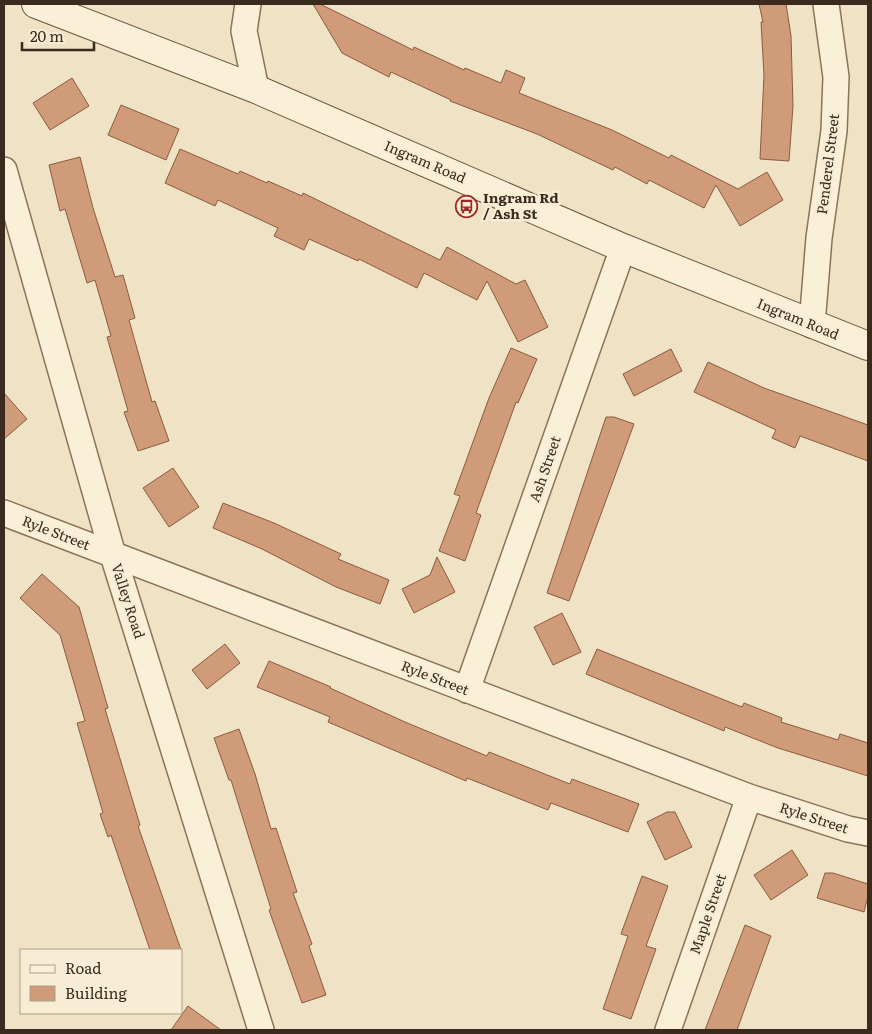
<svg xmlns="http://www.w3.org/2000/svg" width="872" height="1034" viewBox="0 0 872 1034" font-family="Literata,serif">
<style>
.building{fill:#cf9b78;stroke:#8b5b3f}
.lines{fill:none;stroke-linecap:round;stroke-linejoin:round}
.street-casing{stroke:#8b735a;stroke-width:28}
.secondary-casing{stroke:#6d543d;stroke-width:30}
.street{stroke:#faefd7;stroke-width:25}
.secondary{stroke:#faefd7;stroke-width:28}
.labels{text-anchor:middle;stroke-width:5;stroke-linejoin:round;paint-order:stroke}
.street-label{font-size:14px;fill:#3a2b1e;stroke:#f7ecd4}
.poi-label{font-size:14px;font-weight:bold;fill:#3a2b1e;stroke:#f7ecd4;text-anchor:start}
</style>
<rect width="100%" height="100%" fill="#f0e2c4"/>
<path class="building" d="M313,4H320L413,50L414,47L464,70L465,68L501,83L506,70L525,78L519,93L612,130L669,158L671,155L738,189L767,172L783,200L740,226L716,185L704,208L649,180L647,184L615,167L613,170L537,134L450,101L451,100L391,72L389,77L342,53Z
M759,4H786L791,36L793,106L789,161L760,159L764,75L761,22H763Z
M72,78L89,106L50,130L33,103Z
M121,105L179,129L166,160L108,135Z
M180,149L238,174L240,171L267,183L268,181L302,196L303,193L440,260L447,247L516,284L525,280L548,327L518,342L487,281L477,300L424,273L417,288L359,259L358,261L309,239L304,250L274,236L278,228L218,200L215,206L165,183Z
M80,157L93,208L115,277L123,275L135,318L129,320L152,402L155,401L169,441L138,451L124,412L128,411L107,337L111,336L95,280L87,283L65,209L60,211L49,165Z
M511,348L537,359L518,403L516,402L476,513L481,515L465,561L439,551L460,496L454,494L489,398Z
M671,349L682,371L634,396L623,374Z
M708,362L764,388L868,425V461L800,436L795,448L772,438L776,430L694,392Z
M4,393L27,419L4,439Z
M606,417H614L634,424L569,601L547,593Z
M173,468L199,507L169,527L143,488Z
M223,503L274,523L341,554L338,559L389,580L380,604L336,587L262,549L213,528Z
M437,557L455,592L414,613L402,589L430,575Z
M42,574L79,607L108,708L105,709L140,825L138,826L181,950H150L111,835L108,837L100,814L103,813L77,723L85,721L60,635L20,598Z
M562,613L581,652L553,665L534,627Z
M225,644L240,663L207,689L192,670Z
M597,649L742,707L744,703L782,718L781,722L838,740L840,734L868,743V776L778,748L725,727L724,731L586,674Z
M269,661L331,687L330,688L405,722L487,756L489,752L570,784L572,779L639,804L628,832L551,803L548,810L467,778L466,781L328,722L330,717L257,687Z
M239,729L255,774L271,829L276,828L297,892L293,893L312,944L309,946L326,995L302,1003L269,910L271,909L231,780H229L214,738Z
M667,812H675L692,847L665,860L647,822Z
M792,850L808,875L771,900L754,875Z
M825,873H833L868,884V896L864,912L817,898Z
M642,876L668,886L646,946L656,949L631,1019L603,1009L628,936L621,934Z
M745,925L771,936L737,1030H705Z
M188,1006L221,1030H171Z"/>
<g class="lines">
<defs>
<path id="street" d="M248,4L244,31L256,89
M4,170L113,555L261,1030
M812,325L819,238L834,131L836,77L826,4
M4,513L749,797L848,829L868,833
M467,690L623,248
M668,1030L749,797"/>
<path id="secondary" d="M36,4L256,89L623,248L868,346"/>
</defs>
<use href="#street" class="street-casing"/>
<use href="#secondary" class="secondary-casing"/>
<use href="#street" class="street"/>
<use href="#secondary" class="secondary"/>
</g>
<defs>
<symbol id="bus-ring" viewBox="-11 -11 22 22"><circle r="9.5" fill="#f7ecd4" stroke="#9c282a" stroke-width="1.5"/><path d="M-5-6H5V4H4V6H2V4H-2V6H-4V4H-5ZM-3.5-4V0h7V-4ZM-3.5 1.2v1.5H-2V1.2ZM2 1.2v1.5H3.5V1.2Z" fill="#9c282a"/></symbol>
</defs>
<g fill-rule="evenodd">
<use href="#bus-ring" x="454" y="194" width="25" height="25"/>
</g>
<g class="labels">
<g class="street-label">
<text transform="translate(425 162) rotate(23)" y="5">Ingram Road</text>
<text transform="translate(828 164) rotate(-83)" y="5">Penderel Street</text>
<text transform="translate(798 319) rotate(22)" y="5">Ingram Road</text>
<text transform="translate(545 469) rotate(-71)" y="5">Ash Street</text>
<text transform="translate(56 533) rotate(21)" y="5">Ryle Street</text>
<text transform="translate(128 601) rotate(72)" y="5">Valley Road</text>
<text transform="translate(435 678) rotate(21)" y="5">Ryle Street</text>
<text transform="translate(814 818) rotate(18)" y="5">Ryle Street</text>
<text transform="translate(708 914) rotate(-71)" y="5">Maple Street</text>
</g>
<g class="poi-label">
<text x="483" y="203">Ingram Rd<tspan x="483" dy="16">/ Ash St</tspan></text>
</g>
</g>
<rect width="872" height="1034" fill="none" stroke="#3a2b1e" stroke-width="10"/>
<rect x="20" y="949" width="162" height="65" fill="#f7ecd4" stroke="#ab9f8b"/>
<rect x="30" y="965" width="25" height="8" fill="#faefd7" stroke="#ab9f8b"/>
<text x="65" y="974" font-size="15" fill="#3a2b1e">Road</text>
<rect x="30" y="986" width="25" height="15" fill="#cf9b78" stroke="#ab9f8b"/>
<text x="65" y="999" font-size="15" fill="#3a2b1e">Building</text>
<path d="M22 42v8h72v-8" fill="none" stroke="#3a2b1e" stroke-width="2.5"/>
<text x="30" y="42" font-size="15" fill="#3a2b1e" stroke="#f7ecd4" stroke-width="4" paint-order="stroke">20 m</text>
</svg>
